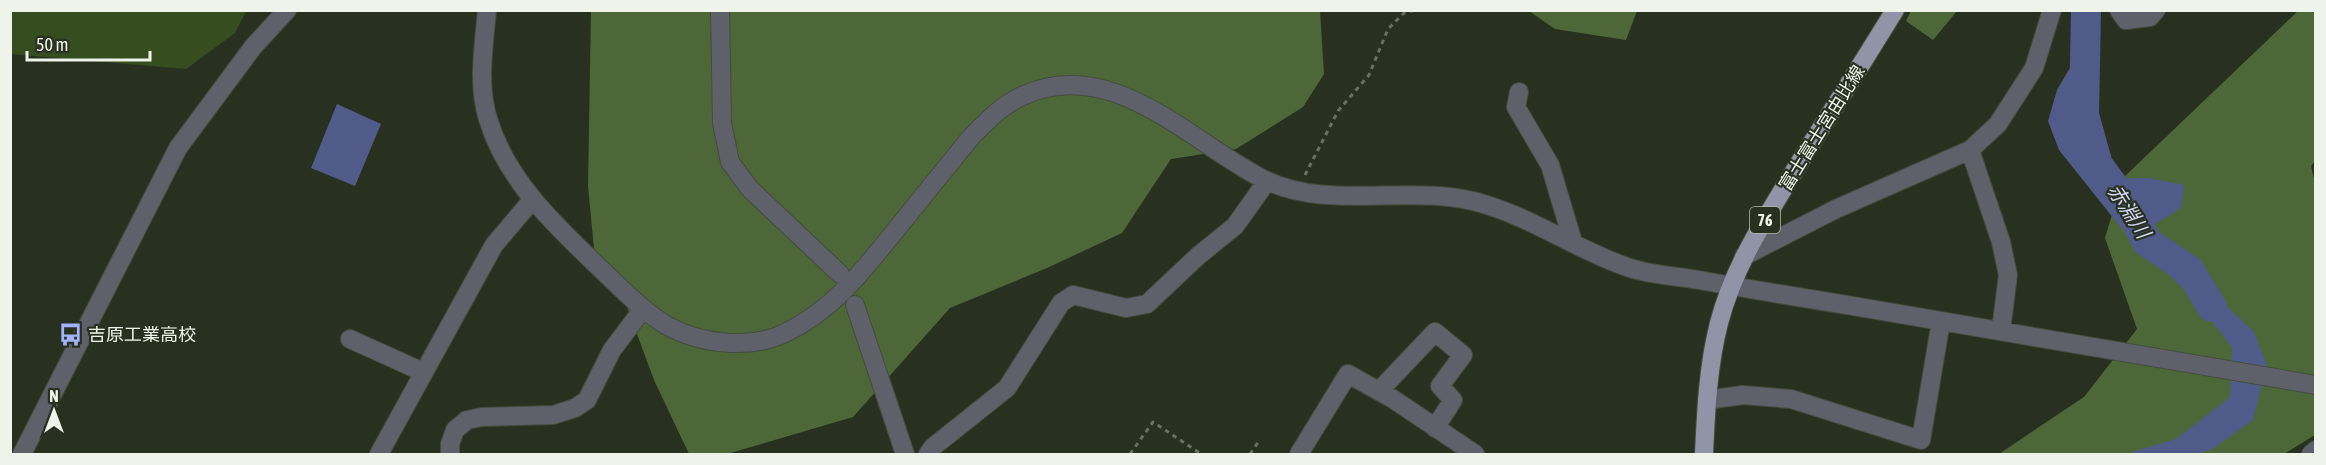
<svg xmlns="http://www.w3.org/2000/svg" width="2326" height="465" viewBox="0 0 2326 465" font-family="'Asap Condensed','Noto Sans JP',sans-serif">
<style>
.green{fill:#354d1f}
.forest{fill:#4e6738}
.water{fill:#515b89}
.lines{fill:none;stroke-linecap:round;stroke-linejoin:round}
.river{stroke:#515b89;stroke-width:30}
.minor-casing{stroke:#444c3c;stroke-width:20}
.major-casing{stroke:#444c3c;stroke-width:20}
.path{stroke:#687061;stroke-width:3;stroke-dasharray:4.5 4.5;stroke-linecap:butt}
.minor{stroke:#5f616a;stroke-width:18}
.major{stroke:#9094a6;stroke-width:18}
.labels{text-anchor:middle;stroke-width:4.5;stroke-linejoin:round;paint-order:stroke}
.shield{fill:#283120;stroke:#b3baad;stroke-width:1.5}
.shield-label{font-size:16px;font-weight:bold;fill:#eef4e9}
.street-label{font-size:18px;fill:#eef4e9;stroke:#283120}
.poi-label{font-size:18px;fill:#eef4e9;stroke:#283120;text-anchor:start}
.water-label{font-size:20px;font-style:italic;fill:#cfd7f5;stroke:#283120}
</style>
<rect width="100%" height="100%" fill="#283120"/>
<path class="green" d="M10,11L11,10L246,11L235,33L186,69L11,54Z"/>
<path class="forest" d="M591,11H1320L1324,74L1303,107L1236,149L1171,159L1122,233L1047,268L950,308L853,417L727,454H689L654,380L620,288L595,259L588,186Z
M1529,11V10L1637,11L1626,40L1555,29Z
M1911,11V10L1957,11L1933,40L1906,21Z
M2298,11H2315L2316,160L2311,166L2316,187L2315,435L2284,454H1999L2084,397L2137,329L2105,238L2123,178Z"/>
<path class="water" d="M2079,11H2100L2091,64L2082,136L2100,179L2149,178L2184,185L2181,208L2146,230L2254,332L2267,365L2253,420L2213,449L2197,454H2126L2176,439L2230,397L2232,348L2196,300L2130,239L2059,150L2048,121L2057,90L2082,47Z
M337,104L381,124L355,186L311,168Z"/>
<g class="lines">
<path class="river" d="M2086,10L2084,115L2098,165L2126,203L2147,242L2189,270L2212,307"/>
<defs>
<path id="minor" d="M487,10C484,46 477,84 488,119C507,182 558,228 604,272C624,291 643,311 666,325C699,344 750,350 785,333C835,309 865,268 899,226C923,196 947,167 971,137C985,123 1001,106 1020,97C1110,53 1189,141 1263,179C1331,213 1414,181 1487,205C1536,220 1581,252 1630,268C1651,275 1677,276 1699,280C1748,289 1797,297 1847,305C2003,331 2159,358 2316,385
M720,10L722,123L730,162L750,189L840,274
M2119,10L2126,20L2150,17L2156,10
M1519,92L1516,107L1550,165L1573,242
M1970,150L2001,242L2008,275L2001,330
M1744,256L1836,209L1970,150L1998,124L2034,68L2052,10
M855,305L905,454
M350,339L423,372
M1379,391L1435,332L1463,355L1440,386L1453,400L1435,428
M1707,400L1743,395L1791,399L1921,440L1941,321
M22,454L178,148L253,47L287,10
M379,454L494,245L533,199
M450,454V444L455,430L467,420L482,417L553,415L575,408L587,400L612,350L643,309
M928,454L933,447L1007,388L1061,303L1073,295L1126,308L1147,304L1198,256L1235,226L1267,181
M1299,454L1348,374L1393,399L1475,454
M2311,454L2316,450"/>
<path id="major" d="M1704,454C1706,410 1708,366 1719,323C1734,265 1767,216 1798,165C1830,114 1863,62 1895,10"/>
</defs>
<use href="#minor" class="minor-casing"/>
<use href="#major" class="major-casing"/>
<path class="path" d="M1305,175L1338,111L1369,75L1388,29L1404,13L1415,10
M1130,454L1153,422L1201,454
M1250,454L1259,441"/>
<use href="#minor" class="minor"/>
<use href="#major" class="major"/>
</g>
<defs>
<symbol id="bus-bare" viewBox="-9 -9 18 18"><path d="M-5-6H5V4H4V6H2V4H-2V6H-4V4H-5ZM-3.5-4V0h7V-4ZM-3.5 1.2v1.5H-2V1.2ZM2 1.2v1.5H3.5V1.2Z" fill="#a2b2fd" stroke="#283120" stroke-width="2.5" paint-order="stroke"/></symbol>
</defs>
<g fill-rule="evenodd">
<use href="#bus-bare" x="54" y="318" width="33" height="33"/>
</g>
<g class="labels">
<rect class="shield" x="1750" y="207" width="30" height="26" rx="4.5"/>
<g class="shield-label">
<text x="1765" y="226">76</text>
</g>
<g class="street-label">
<text transform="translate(1822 128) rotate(-58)" y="6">富士富士宮由比線</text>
</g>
<g class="poi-label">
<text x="88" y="341">吉原工業高校</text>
</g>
<g class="water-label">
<text transform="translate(2129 211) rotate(57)" y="7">赤淵川</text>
</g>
</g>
<rect width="2326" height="465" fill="none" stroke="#eef4e9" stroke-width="24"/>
<g transform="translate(54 411)" stroke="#283120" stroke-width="4.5" paint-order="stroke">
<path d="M0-4.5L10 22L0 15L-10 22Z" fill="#eef4e9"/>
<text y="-9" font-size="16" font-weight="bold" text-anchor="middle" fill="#eef4e9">N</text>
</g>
<path d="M27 51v9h123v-9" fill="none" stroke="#eef4e9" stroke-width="3"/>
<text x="36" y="51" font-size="18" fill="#eef4e9" stroke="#283120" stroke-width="4.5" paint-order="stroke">50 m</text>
</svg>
